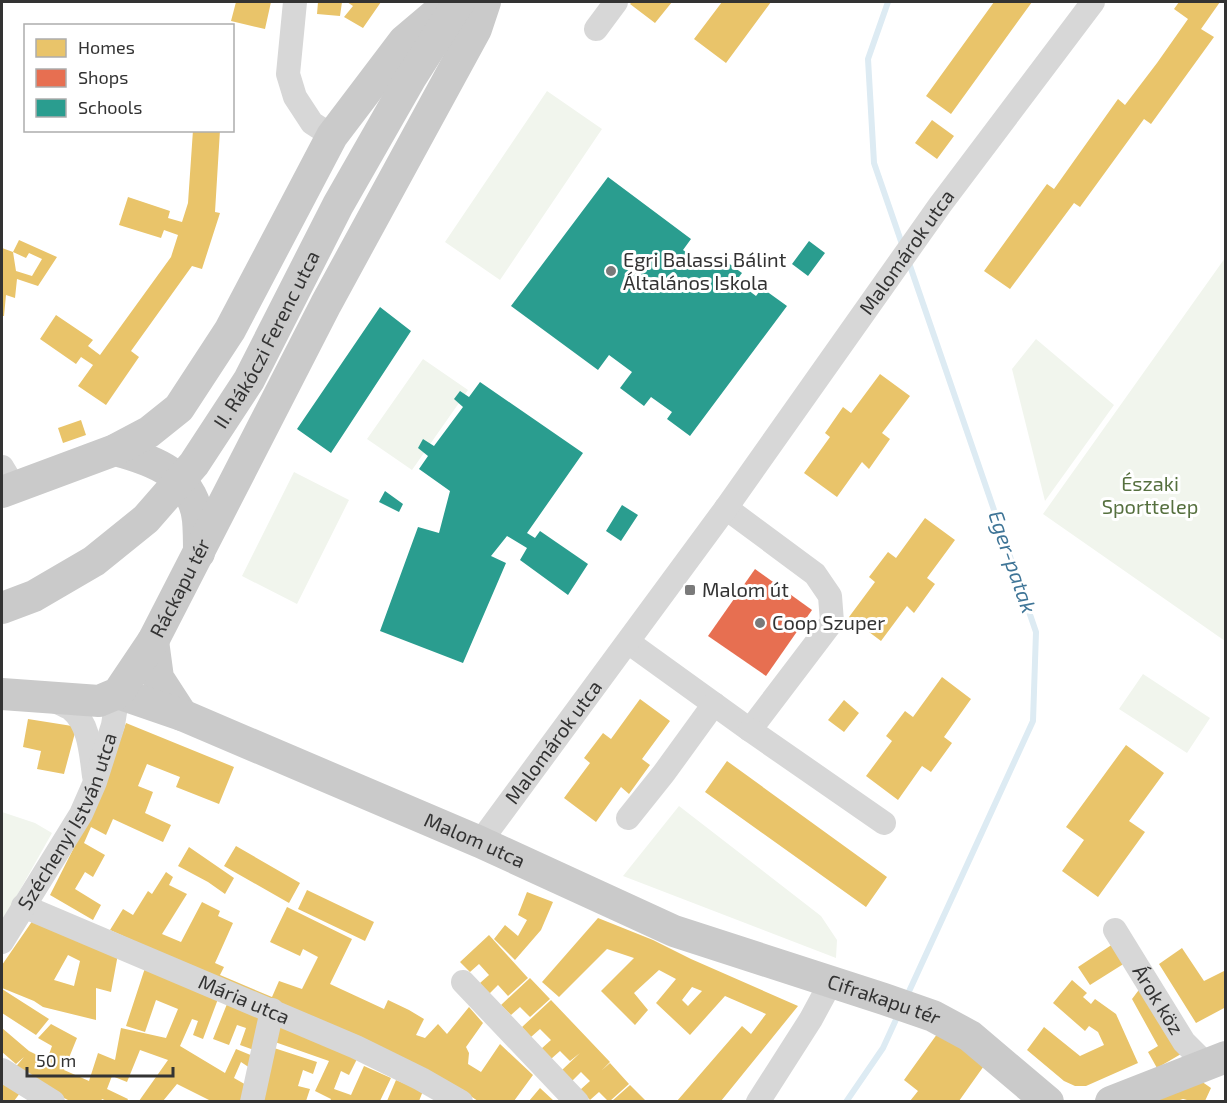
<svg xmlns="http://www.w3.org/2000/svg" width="1227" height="1103" viewBox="0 0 1227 1103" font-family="'Exo 2',sans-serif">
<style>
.green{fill:#f1f5ed}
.homes{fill:#e9c46a;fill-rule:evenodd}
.shops{fill:#e76f51}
.schools{fill:#2a9d8f}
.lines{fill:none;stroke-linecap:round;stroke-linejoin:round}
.stream{stroke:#ddebf3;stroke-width:6}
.minor{stroke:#d7d7d7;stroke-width:24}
.major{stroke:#cacaca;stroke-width:32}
.major-bridge{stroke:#cacaca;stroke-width:32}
.poi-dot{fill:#7a7a7a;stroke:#fff;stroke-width:2}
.labels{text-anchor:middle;stroke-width:6;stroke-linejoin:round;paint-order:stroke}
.street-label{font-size:20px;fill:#333;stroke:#fff}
.poi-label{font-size:20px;fill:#333;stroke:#fff;text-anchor:start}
.park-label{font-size:20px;fill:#56703f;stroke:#fff}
.water-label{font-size:21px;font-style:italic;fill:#3f7597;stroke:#fff}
</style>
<rect width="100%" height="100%" fill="#fff"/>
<path class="green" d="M547,91L602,129L500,280L445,242Z
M1225,258V641L1043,514Z
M1036,339L1114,405L1045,501L1012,369Z
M423,359L468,390L412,470L367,439Z
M294,472L349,500L297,604L242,576Z
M1143,674L1210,718L1187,753L1119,709Z
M679,806L821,916L837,940L836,958L623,876Z
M2,812L35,823L52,833L2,922Z"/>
<path class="homes" d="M236,2H271L265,29L231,21Z
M318,2H342L340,16L317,14Z
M347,2H381L363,28L344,17L353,6Z
M632,2H672L655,23L630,4Z
M722,2H771L726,63L694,39Z
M994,2H1032L951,114L926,96Z
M1179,2H1220L1201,29L1214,37L1151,124L1144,119L1080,207L1074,203L1010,289L984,271L1047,184L1054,189L1118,99L1125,105L1157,63L1188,19L1174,9Z
M932,120L954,136L937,159L915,143Z
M193,130H220L215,212L220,213L202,269L192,266L131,351L139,357L106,405L78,386L93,365L81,357L76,364L40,339L56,315L93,340L88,346L100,355L171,257L178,235L164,230L161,238L119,225L128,197L170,211L168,218L182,222L188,203Z
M19,240L57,257L38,286L17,279L15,298L6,295L4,316H2V248L13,252L16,271L32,276L42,259L29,253L26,258L13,252Z
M880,374L910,396L882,433L890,439L869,469L862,462L837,497L804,473L830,437L825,433L843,407L851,413Z
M81,420L86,435L63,443L58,428Z
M925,518L955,540L927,578L935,584L914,613L907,606L881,641L849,617L875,582L869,577L888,552L896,558Z
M942,677L971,699L944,737L952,743L931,772L922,766L898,800L866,776L892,741L886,736L905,711L913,717Z
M640,699L670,721L642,759L650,765L629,794L621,787L596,822L564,798L590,763L584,758L603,733L611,739Z
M844,700L859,713L844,732L828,720Z
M28,719L72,726L76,729L64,774L37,769L41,751L23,747Z
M126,723L234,767L219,804L176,787L180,777L147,764L138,786L153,792L145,813L171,825L163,842L113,819L106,835L91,827L84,843L105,855L93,877L85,872L75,889L101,905L93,920L50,895L102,792Z
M1126,745L1164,773L1129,821L1145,832L1098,897L1062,871L1084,840L1066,827Z
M727,761L887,877L866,907L705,792Z
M236,846L300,883L289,903L224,866Z
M189,847L234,878L225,894L208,882L178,866Z
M166,872L173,877L169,885L187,894L162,934L181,942L202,902L220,911L218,916L233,923L215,963L224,967L220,975L272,997L279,981L302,989L318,957L303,949L300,956L270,942L287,907L352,939L330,984L384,1009L388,1000L409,1010L424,1019L416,1035L425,1038L438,1024L447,1034L469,1007L483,1023L466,1047L469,1053L468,1064L481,1072L500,1044L533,1075L514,1101H478L458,1088L110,930L123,909L133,915L148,891L152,894Z
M307,890L374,922L365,941L298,909Z
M527,892L553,902L541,930L515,960L494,939L505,925L518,936L527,920L518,915Z
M598,918L653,940L691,959L798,1006L721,1101H677L742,1026L751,1034L766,1014L725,996L690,1035L656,1003L676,979L659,970L634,993L648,1010L635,1025L601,991L634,958L607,949L559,997L542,982ZM692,987L702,991L688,1006L682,1000Z
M33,920L118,954L111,992L96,988V1020L43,1007L34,1001L2,988V965ZM68,955L80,961L74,986L54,980Z
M489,935L528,978L508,996L498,985L489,994L480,983L489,975L479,964L470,972L460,962Z
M1113,944L1125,963L1090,985L1078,967Z
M1182,948L1204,981L1226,970V1007L1196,1023L1159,964Z
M145,968L218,999L203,1039L193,1035L198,1021L192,1019L180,1046L225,1073L236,1049L253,1056L250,1068L241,1062L234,1078L248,1086L244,1101H211L177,1084L163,1101H139L168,1060L140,1050L127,1082L112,1076L107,1089L128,1099L127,1101H107L102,1099L101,1101H70L28,1080L13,1070L24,1057L16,1064L2,1052V1028L29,1051L47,1060L52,1046L38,1038L51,1024L77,1038L64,1070L89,1081L98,1053L115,1060L121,1028L166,1038L178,1009L156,1000L145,1032L126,1026Z
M530,978L550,999L530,1017L520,1007L511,1015L501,1005Z
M1072,980L1087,993L1083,997L1091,1004L1095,999L1116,1014L1138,1063L1086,1086H1075L1064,1081L1027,1050L1044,1027L1080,1056L1104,1045L1098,1032L1089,1026L1085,1031L1053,1003Z
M1141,987L1181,1054L1157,1068L1148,1052L1158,1046L1132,999Z
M2,989L49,1019L36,1035L2,1013Z
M551,1000L610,1062L601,1071L610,1063L629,1084L610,1101H608L599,1092L590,1100L580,1090L590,1081L581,1072L572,1081L562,1070L580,1053L570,1061L560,1051L551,1059L541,1049L551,1040L540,1029L531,1037L522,1027Z
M227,1004L264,1017L254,1050L240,1045L246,1028L237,1025L229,1045L213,1039Z
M278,1025L358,1057L349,1075L341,1071L334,1089L351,1095L364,1066L391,1078L380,1101H330L331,1099L315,1091L329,1061L272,1041Z
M940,1030L986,1063L959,1101H910L918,1091L904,1080Z
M271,1047L317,1062L313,1074L303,1070L298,1086L310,1089L306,1101H260Z
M2,1076L23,1089L14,1101H2Z
M1198,1079L1211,1088L1205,1101H1191L1183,1099L1177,1101H1142Z
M396,1080L423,1091L419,1101H387Z
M630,1085L646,1101H612Z
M540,1088L554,1101H529Z"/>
<path class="shops" d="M755,569L812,610L766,676L708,636Z"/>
<path class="schools" d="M608,177L691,239L683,250L710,270L720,257L742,273L736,281L756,296L762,288L787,306L690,436L667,419L672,412L651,397L644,406L620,388L632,372L609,355L598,370L511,306Z
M809,241L825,253L808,276L792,264Z
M380,307L411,331L331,453L297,429Z
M480,382L583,453L527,533L535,538L540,531L588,564L568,595L520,560L527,548L507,536L491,556L506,563L463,663L380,631L418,527L439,533L450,491L419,469L428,456L418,448L423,439L434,446L463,407L454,399L460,391L469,397Z
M385,491L403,504L399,512L379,502Z
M622,505L638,515L621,541L606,531Z"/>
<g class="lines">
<path class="stream" d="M888,2L868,59L874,163L903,247
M906,998L1033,721L1036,632L908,260
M846,1102L883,1048L899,1013"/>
<g class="minor">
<path d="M295,2L288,74L295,97L312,123L332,136"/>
<path d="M596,29L616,2"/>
<path d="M2,467L14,487"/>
<path d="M628,642L750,730L832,622L830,596L815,574L726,508"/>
<path d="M49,698C56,702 64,705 71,709C90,724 91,755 94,776"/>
<path d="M750,730L884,823"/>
<path d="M628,818L664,773L714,704"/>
<path id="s1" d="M480,842L726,508L940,205L1093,2"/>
<path id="s2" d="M23,906L356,1047L421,1079L461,1102"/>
<path id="s3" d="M1115,930L1184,1042L1207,1065"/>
<path id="s4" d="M2,942L81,814L95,782L113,725L118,693"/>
<path d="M463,982L577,1102"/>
<path d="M2,1070L53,1102"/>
<path d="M252,1102L272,1010"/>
<path d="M758,1102L811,1019L831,982"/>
</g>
<g class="major">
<path d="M115,450C153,460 193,474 198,520C199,531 199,542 199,553"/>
<path d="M2,492L115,450L149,432L179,408L230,330L332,136L404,41L450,2"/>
<path d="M153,641L158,678L182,715"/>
<path id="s5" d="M118,693L182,715L480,842L674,931L884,999L933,1016L970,1036L1048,1102"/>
<path id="s6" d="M2,694L99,701L118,693L153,641L326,304L476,29L485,2"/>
<path d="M1111,1102L1226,1057"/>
</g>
<path class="major-bridge" id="s7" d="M2,608L34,596L94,561L146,519L194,464L249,380L338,205L410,79L459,2"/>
</g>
<g class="poi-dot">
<circle cx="611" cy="271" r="6"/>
<rect x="684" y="584" width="12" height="12" rx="3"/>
<circle cx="760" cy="623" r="6"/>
</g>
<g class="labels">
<g class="street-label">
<text dy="7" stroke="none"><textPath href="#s1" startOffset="728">Malomárok utca</textPath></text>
<text dy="7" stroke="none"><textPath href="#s7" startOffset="388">II. Rákóczi Ferenc utca</textPath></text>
<text dy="7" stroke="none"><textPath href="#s6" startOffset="240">Ráckapu tér</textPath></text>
<text dy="7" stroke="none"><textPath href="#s1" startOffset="124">Malomárok utca</textPath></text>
<text dy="7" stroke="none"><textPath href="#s4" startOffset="138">Széchenyi István utca</textPath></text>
<text dy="7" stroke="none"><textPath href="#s5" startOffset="386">Malom utca</textPath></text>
<text dy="7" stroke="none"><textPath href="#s2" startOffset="240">Mária utca</textPath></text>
<text dy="7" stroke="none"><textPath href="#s3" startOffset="82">Árok köz</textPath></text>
<text dy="7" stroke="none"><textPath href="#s5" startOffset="826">Cifrakapu tér</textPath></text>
</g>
<g class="poi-label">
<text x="623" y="267">Egri Balassi Bálint<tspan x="623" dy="23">Általános Iskola</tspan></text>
<text x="702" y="597">Malom út</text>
<text x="772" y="630">Coop Szuper</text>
</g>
<g class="park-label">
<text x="1150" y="491">Északi<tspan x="1150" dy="23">Sporttelep</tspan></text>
</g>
<g class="water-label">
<text transform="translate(1012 562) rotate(71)" y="7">Eger-patak</text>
</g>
</g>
<rect width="1227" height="1103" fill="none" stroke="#333333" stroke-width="6"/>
<rect x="24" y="24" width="210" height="108" fill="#ffffff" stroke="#adadad" stroke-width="1.5"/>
<rect x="36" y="39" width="30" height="18" fill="#e9c46a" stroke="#adadad" stroke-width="1.5"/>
<text x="78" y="54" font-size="18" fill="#333333">Homes</text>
<rect x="36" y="69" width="30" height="18" fill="#e76f51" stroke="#adadad" stroke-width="1.5"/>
<text x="78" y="84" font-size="18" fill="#333333">Shops</text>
<rect x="36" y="99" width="30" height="18" fill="#2a9d8f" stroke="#adadad" stroke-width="1.5"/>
<text x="78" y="114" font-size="18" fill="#333333">Schools</text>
<path d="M27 1067v9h146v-9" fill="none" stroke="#333333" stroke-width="3"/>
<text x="36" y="1067" font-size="18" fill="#333333" stroke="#ffffff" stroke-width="4.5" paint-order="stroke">50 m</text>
</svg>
